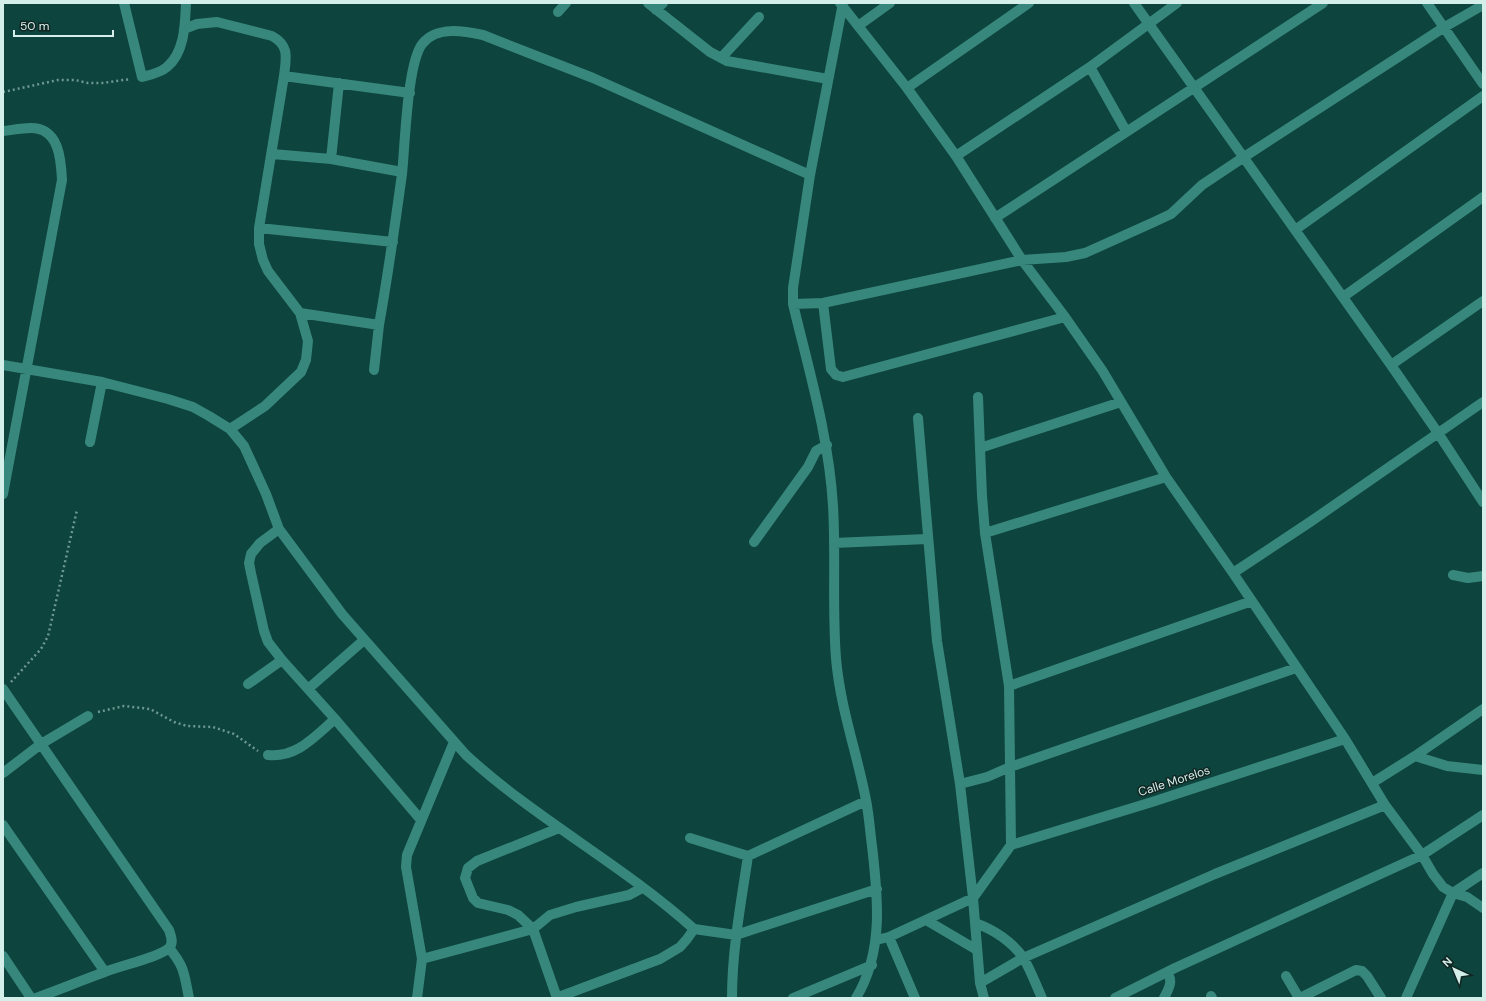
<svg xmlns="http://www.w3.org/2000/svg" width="1486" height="1001" viewBox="0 0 1486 1001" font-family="'DM Sans',sans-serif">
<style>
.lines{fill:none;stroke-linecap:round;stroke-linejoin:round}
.path{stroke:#6f9892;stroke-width:2.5;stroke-dasharray:2 3;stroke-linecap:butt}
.minor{stroke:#38877d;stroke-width:10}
.labels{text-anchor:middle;stroke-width:3;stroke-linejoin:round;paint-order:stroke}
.street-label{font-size:12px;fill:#d4eeea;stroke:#112623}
</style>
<rect width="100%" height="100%" fill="#0d443d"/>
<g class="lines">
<path class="path" d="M3,92L58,80H75L88,83H102L131,79
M11,682L41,649L48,636L77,510
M98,712L124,706L150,709L174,722L187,726L213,727L234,734L258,751"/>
<path class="minor" d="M124,3L142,77C150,75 160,73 167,67C185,52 185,24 186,3
M648,3L710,52L727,61L828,79
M840,3L907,88L956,156L1022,260L1065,317L1102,370L1166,477L1233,573L1345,739L1385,805L1422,855L1433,874L1443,887L1453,893L1467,897L1483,908
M843,3L810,175L793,288V304C809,371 829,437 833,506C836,556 832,608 836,658C840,707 857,753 866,800C869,815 870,831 872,846C878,897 884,952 856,998
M1134,3L1391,365L1438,433L1483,502
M1427,3L1483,84
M656,10L663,3
M558,12L566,3
M858,26L890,3
M184,29L197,24L217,22L272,36C290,46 286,58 284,76L259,228V244L263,260L268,271L300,313L308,341L306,360L301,372L265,406L230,429
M721,58L759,17
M1090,67L1126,131
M284,76L410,93
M907,88L1029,3
M3,131C12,130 22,128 31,128C59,128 61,159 62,180L3,494
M272,154L331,159L402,172
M956,156L1090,67L1177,3
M331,159L339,83
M995,218L1323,3
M259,228L393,242
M1295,230L1483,96
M1343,297L1483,197
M823,303L831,369L836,375L843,377L1065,317
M793,304L823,303L1022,260L1066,257L1085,253L1154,222L1171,214L1202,185L1244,157L1443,28L1483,5
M300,313L379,325C388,275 395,225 402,174C405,147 407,61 423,43C437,26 464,31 483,35L593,78L810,175
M3,365L102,382L168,399L193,407L209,416L230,429L244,446L266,494L279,529L342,614L466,755C537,820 623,865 694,929
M1391,365L1483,301
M374,370L379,325
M978,397L980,448
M918,418L937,641L960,784L973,898L980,983L984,998
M90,442L102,382
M279,529L260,543L251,554L249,563L251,573L264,631L268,642L282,660L335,719L421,820
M985,533L1166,477
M754,542L808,467L816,451L827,445
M834,543L927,539
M1233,573L1310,522L1483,402
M1453,575L1468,578L1483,576
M248,684L282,660
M1009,686L1252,601
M3,689L169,930C171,936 174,943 169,948C160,957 119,966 105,972C82,980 59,990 36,998
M308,689L364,640
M268,755C297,758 315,736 335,719
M1415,756L1447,766L1483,770
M3,773L41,744L88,716
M1372,783L1415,756L1483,709
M960,784L987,777L1010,767L1296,668
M3,825L105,972
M690,838L748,856L866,801
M1011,845L1152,802L1345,739
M926,920L977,950
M975,923C993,929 1013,942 1024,959C1031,971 1036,985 1042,998
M889,937L915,998
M876,940L889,937L973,898L1011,845L1009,686L985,533L982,496L980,448L1121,402
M169,948C185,967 184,974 189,998
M3,956L31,998
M422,959L533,929L550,915L576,907L629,895L642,888
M1286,976L1299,998
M980,983L1023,958L1215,874L1385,805
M1211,996L1212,998
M417,998L422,959L406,867L407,855L454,742
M556,998L660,959L680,947L687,939L694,929L736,935L877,889
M557,998L533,929L518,915L508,910L478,903L473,898L465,878L468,868L477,861L559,828
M732,998C732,950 741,903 748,856
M793,998L872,965
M1115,998L1175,968L1422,855L1483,815
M1164,998C1168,990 1174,981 1167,973
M1300,998L1356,970L1362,971L1367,976L1381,998
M1406,998L1453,893L1483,873"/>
</g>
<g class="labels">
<g class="street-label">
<text transform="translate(1174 781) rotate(-18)" y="4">Calle Morelos</text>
</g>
</g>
<rect width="1486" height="1001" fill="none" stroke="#d4eeea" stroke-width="8"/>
<g transform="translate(1454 969) rotate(316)" stroke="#112623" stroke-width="3" paint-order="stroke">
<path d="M0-3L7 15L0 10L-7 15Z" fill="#d4eeea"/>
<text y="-6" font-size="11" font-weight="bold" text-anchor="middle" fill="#d4eeea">N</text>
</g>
<path d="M14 30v6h99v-6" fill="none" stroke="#d4eeea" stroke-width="2"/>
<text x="20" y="30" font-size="12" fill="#d4eeea" stroke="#112623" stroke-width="3" paint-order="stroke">50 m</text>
</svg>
